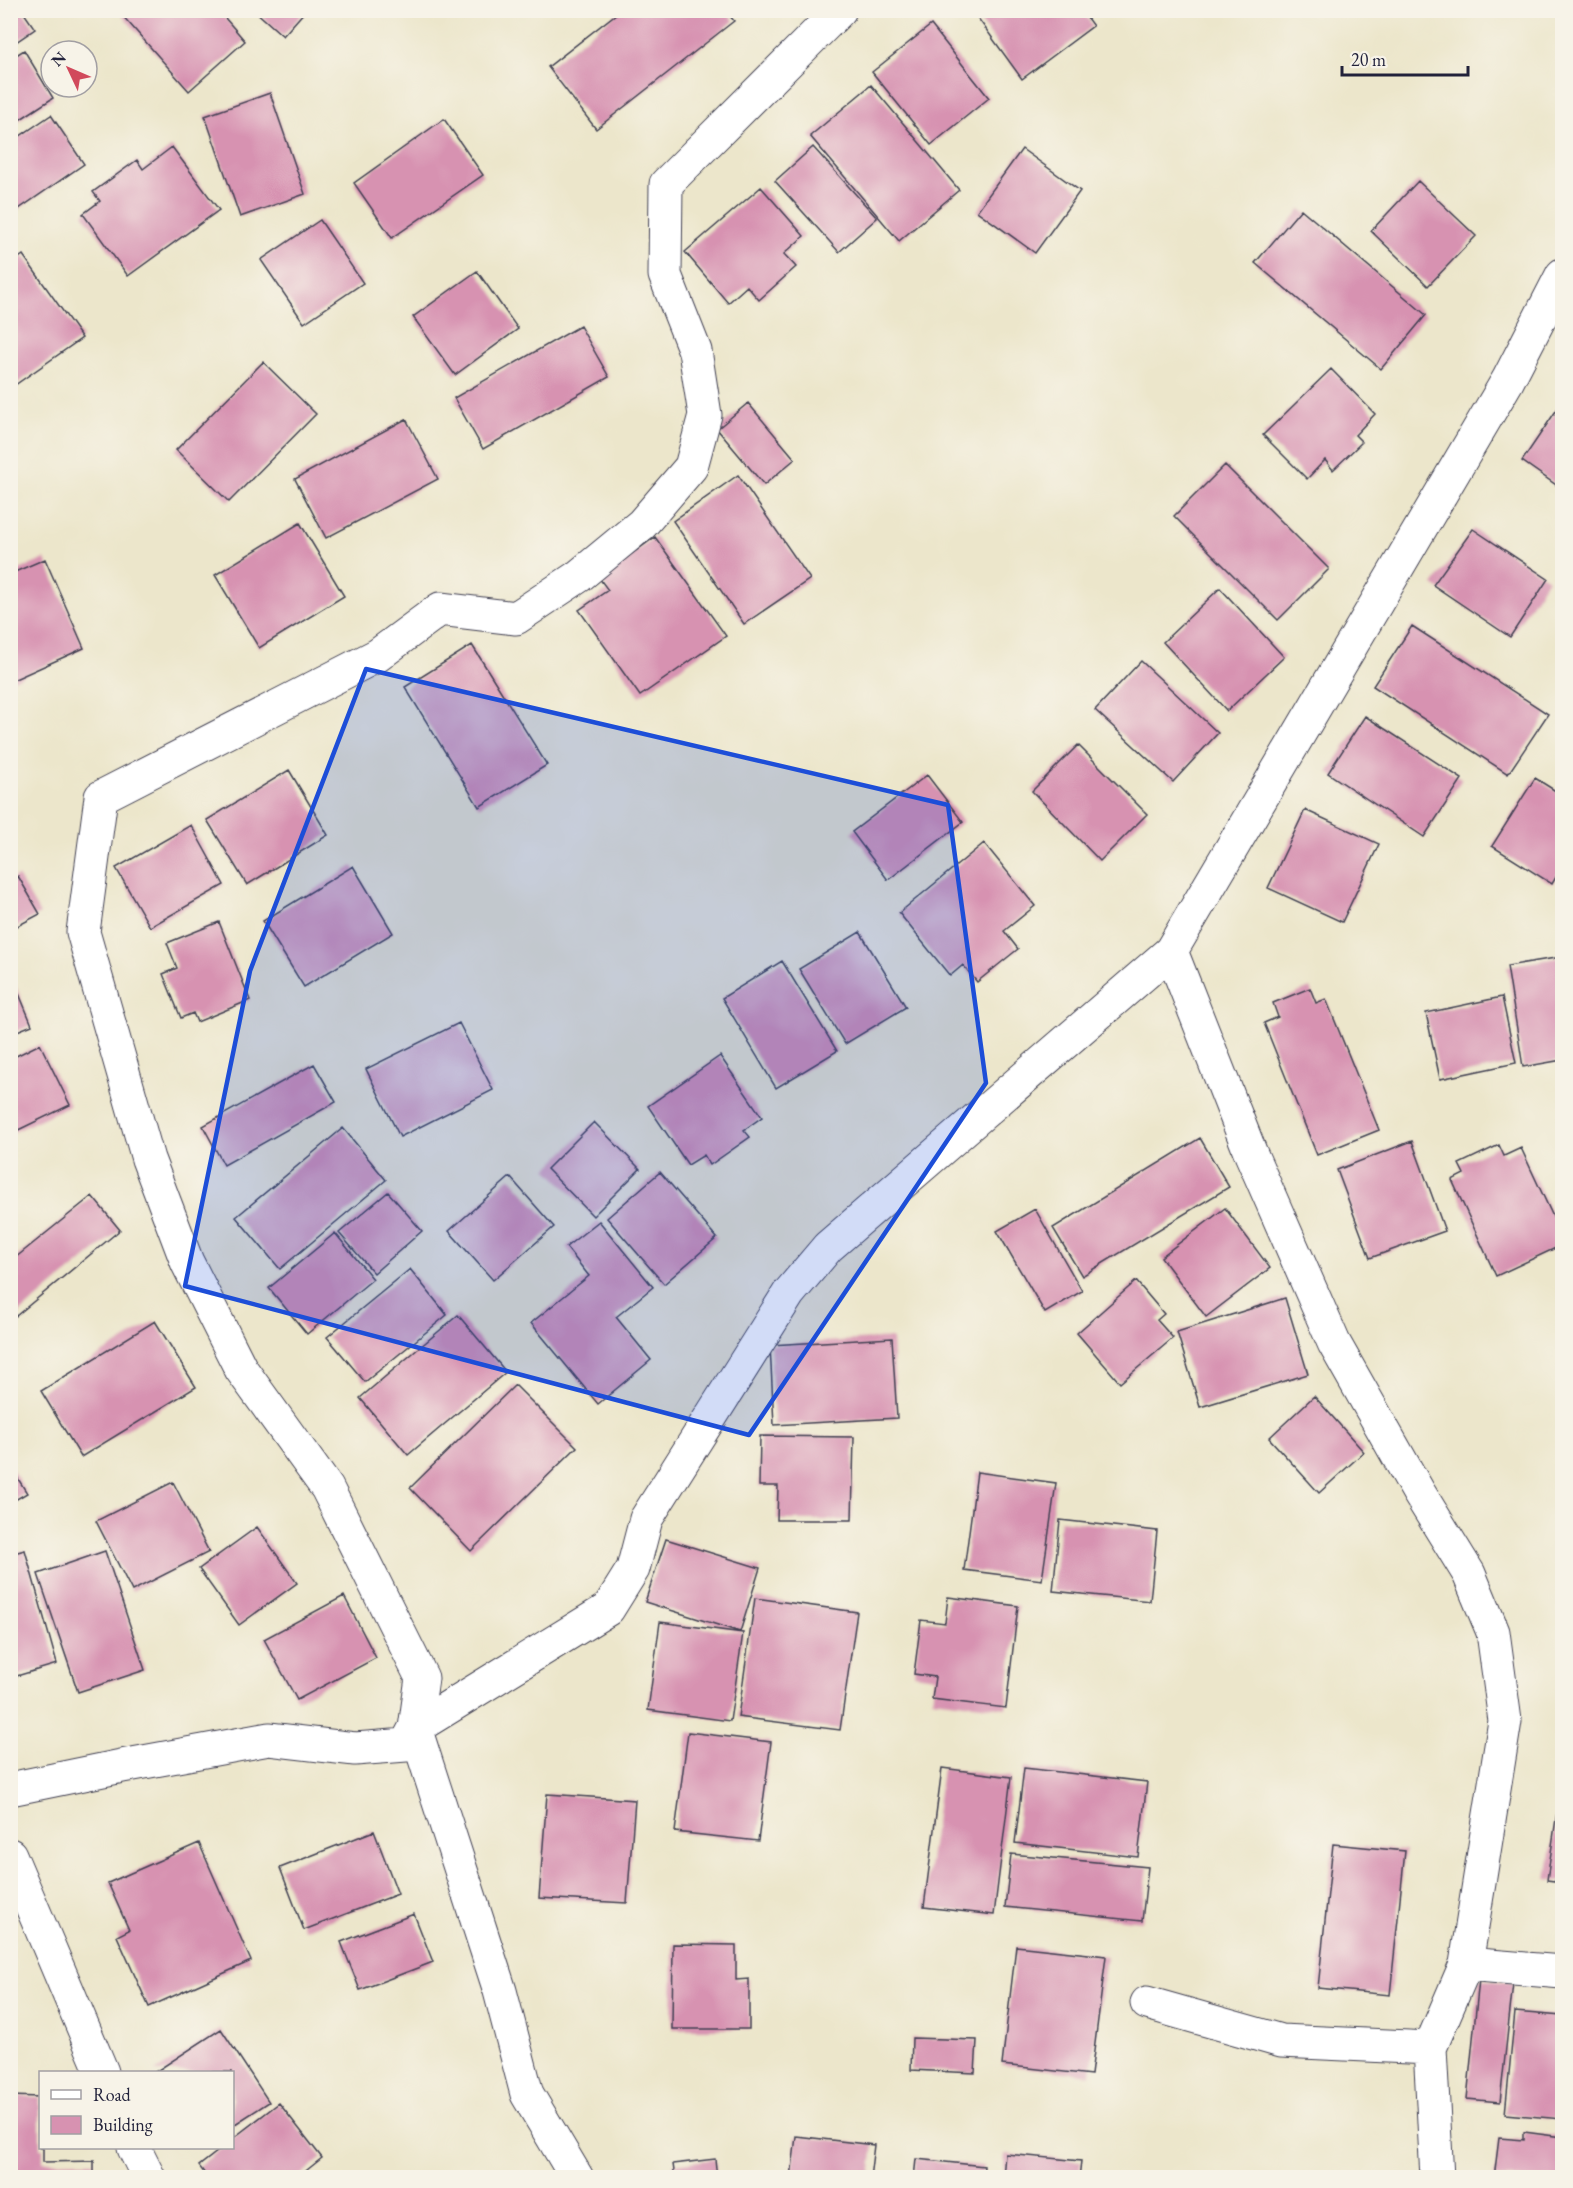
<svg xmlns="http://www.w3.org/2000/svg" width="1573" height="2188" viewBox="0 0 1573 2188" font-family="'EB Garamond',serif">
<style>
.building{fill:#d792b1}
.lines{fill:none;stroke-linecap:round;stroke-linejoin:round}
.minor-casing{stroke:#403f51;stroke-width:35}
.minor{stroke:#fff;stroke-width:33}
.marked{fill:#1d4ed8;fill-opacity:0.2;stroke:#1d4ed8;stroke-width:4.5;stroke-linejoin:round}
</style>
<rect width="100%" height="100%" fill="#f7f3e8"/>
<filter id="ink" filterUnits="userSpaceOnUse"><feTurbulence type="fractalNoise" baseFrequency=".0167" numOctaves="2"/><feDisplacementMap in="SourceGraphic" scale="12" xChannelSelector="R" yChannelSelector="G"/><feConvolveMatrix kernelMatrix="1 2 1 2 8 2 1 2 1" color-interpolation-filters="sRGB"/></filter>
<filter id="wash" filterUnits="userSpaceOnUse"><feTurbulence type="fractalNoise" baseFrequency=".008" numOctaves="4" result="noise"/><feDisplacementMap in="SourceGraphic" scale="24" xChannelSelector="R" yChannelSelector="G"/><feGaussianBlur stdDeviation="1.35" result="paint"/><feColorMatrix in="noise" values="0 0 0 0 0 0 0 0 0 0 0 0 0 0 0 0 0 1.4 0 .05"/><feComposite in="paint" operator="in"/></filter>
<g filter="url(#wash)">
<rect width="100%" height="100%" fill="#ece6cb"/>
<g id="blocks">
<path class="building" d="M10,10H22L35,29L10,46Z
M125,10H218L245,41L189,91L121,14Z
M254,10H306L283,36Z
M621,10H725L734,21L596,129L548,67Z
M972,10H1081L1093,26L1022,79Z
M931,25L989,98L931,145L872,72Z
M24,50L53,98L10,126V59Z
M871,85L959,190L899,241L810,136Z
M270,93L305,194L240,217L205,116Z
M51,115L84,164L10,215V143Z
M444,119L483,175L392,238L354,183Z
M172,147L219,210L128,276L83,214L100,201L93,192L137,160L143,169Z
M813,147L877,218L839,252L775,181Z
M1022,149L1080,191L1035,253L977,211Z
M1418,181L1476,236L1428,286L1371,231Z
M761,187L804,236L784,254L796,267L759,300L747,286L728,303L685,252Z
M1301,209L1426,315L1381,369L1255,263Z
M320,220L363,283L304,323L261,260Z
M23,255L82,338L15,385L10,379V264Z
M477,271L518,329L455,375L413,317Z
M580,326L609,377L483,449L454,398Z
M263,362L316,414L229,502L176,450Z
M1331,369L1375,414L1355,435L1362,442L1333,470L1325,460L1307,479L1263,435Z
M1562,402V489L1522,461Z
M748,403L795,459L764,485L717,429Z
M406,419L438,479L326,538L295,479Z
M1225,465L1329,569L1278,620L1174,516Z
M738,475L810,579L744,624L673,521Z
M300,523L344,596L259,648L215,575Z
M1473,529L1548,579L1510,637L1433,585Z
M655,537L726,636L640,696L579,610L608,590L599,578Z
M45,559L84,648L13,680L10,673V574Z
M1220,588L1284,657L1227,711L1163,642Z
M1412,626L1548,714L1508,774L1373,686Z
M472,645L547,765L479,807L405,687Z
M1141,661L1218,733L1173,782L1095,710Z
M1365,716L1462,779L1424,837L1328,773Z
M1078,745L1147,814L1100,861L1032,791Z
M289,770L328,835L247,885L207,820Z
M927,775L963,822L888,880L852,832Z
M1535,778L1562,795V867L1552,884L1492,846Z
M1305,810L1379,844L1342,922L1268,888Z
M191,825L224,885L150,927L116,868Z
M984,843L1035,906L1004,931L1018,949L977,982L963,965L950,976L899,913Z
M353,866L393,933L304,987L263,921Z
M18,876L40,914L10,930V880Z
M219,922L250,1000L197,1022L193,1013L181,1018L163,974L177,968L167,943Z
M860,932L906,1007L845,1044L799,969Z
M1562,957V1060L1523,1067L1507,966Z
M782,961L837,1051L776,1088L722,998Z
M10,972L32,1025L10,1034Z
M1310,988L1316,1003L1326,999L1379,1130L1317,1155L1264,1023L1278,1017L1273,1003Z
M1502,997L1516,1063L1440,1079L1426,1013Z
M459,1023L493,1090L400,1137L366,1069Z
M40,1044L70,1105L10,1134V1059Z
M720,1056L762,1117L744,1130L750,1137L710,1165L704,1155L688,1165L648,1106Z
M314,1064L336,1102L224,1165L203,1126Z
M594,1122L640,1169L593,1216L547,1169Z
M343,1128L386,1180L280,1269L236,1217Z
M1200,1138L1229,1187L1082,1276L1053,1228Z
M1412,1141L1445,1231L1370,1258L1337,1170Z
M1499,1145L1504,1156L1521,1148L1562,1236V1245L1496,1276L1452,1180L1464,1174L1459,1164Z
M660,1172L717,1238L664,1284L607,1218Z
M510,1177L554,1227L493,1280L449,1231Z
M388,1192L422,1231L374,1273L339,1233Z
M92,1196L120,1230L16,1316L10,1309V1262Z
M1225,1208L1270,1268L1206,1317L1161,1257Z
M1035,1209L1082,1291L1045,1313L997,1231Z
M599,1221L653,1287L616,1317L651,1360L598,1404L531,1323L589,1276L566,1247Z
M335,1233L373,1279L307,1334L269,1288Z
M410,1269L447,1315L365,1382L327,1337Z
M1136,1281L1164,1314L1157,1320L1173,1338L1120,1383L1077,1333Z
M1285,1298L1308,1374L1200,1407L1177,1332Z
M458,1315L506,1372L408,1455L360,1398Z
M155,1321L196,1387L81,1457L41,1391Z
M892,1338L897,1418L774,1425L770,1345Z
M515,1385L577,1447L471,1551L410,1488Z
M1314,1396L1364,1452L1319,1493L1269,1438Z
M760,1436L854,1437L852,1520H777L778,1486H759Z
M10,1466L27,1493L10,1503Z
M977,1472L1056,1483L1042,1580L964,1570Z
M173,1482L209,1552L132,1591L96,1521Z
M1060,1520L1157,1531L1150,1601L1053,1591Z
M257,1527L297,1583L239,1625L199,1569Z
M666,1539L760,1568L740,1632L645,1602Z
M25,1550L57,1664L10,1678V1554Z
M105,1551L145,1670L78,1692L38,1574Z
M344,1596L376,1658L297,1700L264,1639Z
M948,1597L1018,1606L1006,1708L932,1699L935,1677L914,1674L921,1620L945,1623Z
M755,1598L857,1612L840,1730L738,1717Z
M660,1622L743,1633L730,1721L648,1710Z
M688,1732L771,1742L758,1841L675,1832Z
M942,1768L1011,1777L994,1915L924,1907Z
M1024,1768L1147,1782L1138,1857L1015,1843Z
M547,1794L635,1800L627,1903L539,1898Z
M1558,1805H1562V1882L1547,1880Z
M374,1831L398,1894L304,1930L280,1868Z
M199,1843L251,1961L149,2007L117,1936L129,1930L108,1883Z
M1333,1844L1405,1851L1390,1995L1318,1988Z
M1011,1854L1148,1867L1142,1921L1005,1907Z
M414,1914L433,1962L360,1990L341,1942Z
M673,1944L736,1945V1980L749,1979V2029H672Z
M1016,1946L1106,1956L1091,2075L1002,2065Z
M1479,1979L1513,1983L1500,2102L1467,2099Z
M1515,2012L1562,2016V2119L1505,2114Z
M221,2029L269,2102L232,2126V2072H155Z
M912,2038L977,2040L975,2073L911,2070Z
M10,2096L40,2097V2148H43V2162L94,2161V2178H10Z
M279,2103L322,2158L297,2178H208L199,2166L222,2148H232V2139Z
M1524,2132L1562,2137V2178H1494L1499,2138L1524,2140Z
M796,2136L874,2145L870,2178H791Z
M1005,2154L1081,2161L1079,2178H1003Z
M715,2159L717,2178H675L673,2164Z
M916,2159L984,2166L983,2178H914Z"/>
</g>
</g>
<g filter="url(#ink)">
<use href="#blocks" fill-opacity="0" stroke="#403f51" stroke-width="1.5"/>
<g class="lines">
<defs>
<path id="minor" d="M1171,951L1251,1154L1334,1343L1419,1493L1469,1574L1493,1632L1505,1721L1466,1964L1430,2048L1437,2178
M415,1728L608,1609L633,1569L646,1519L789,1293L828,1247L1171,951L1508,380L1562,275
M415,1728L500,1991L527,2094L577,2178
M10,1789L122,1766L269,1739L355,1749L406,1745L415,1728L422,1678L327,1488L241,1369L187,1262L148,1159L83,932L101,797L378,655L440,609L516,618L579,576L642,524L691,467L705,415L695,351L665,275L666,184L840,10
M10,1855L102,2072
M1466,1964L1562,1972
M1147,2003L1281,2041L1430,2048
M134,2148L149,2178"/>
</defs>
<use href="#minor" class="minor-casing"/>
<use href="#minor" class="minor"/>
</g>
</g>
<path class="marked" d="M366,669L948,805L986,1083L749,1435L185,1286L250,971Z"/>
<rect width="1573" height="2188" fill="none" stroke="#f7f3e8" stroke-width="36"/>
<rect x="39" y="2071" width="195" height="78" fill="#f7f3e8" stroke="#a29fa3" stroke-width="1.5"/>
<rect x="51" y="2090" width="30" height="9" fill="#ffffff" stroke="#a29fa3" stroke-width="1.5"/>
<text x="93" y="2101" font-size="18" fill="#22223b">Road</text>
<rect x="51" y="2116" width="30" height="18" fill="#d792b1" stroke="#a29fa3" stroke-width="1.5"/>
<text x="93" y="2131" font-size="18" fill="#22223b">Building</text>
<g transform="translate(69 69) rotate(314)"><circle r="28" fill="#f7f3e8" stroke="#a29fa3" stroke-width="1.5"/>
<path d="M0-4.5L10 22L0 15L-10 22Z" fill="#d1495b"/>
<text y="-9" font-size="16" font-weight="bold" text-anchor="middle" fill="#22223b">N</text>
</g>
<path d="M1342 66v9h126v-9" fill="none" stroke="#22223b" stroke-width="3"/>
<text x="1351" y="66" font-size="18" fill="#22223b" stroke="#f7f3e8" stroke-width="4.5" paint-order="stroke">20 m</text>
</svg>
